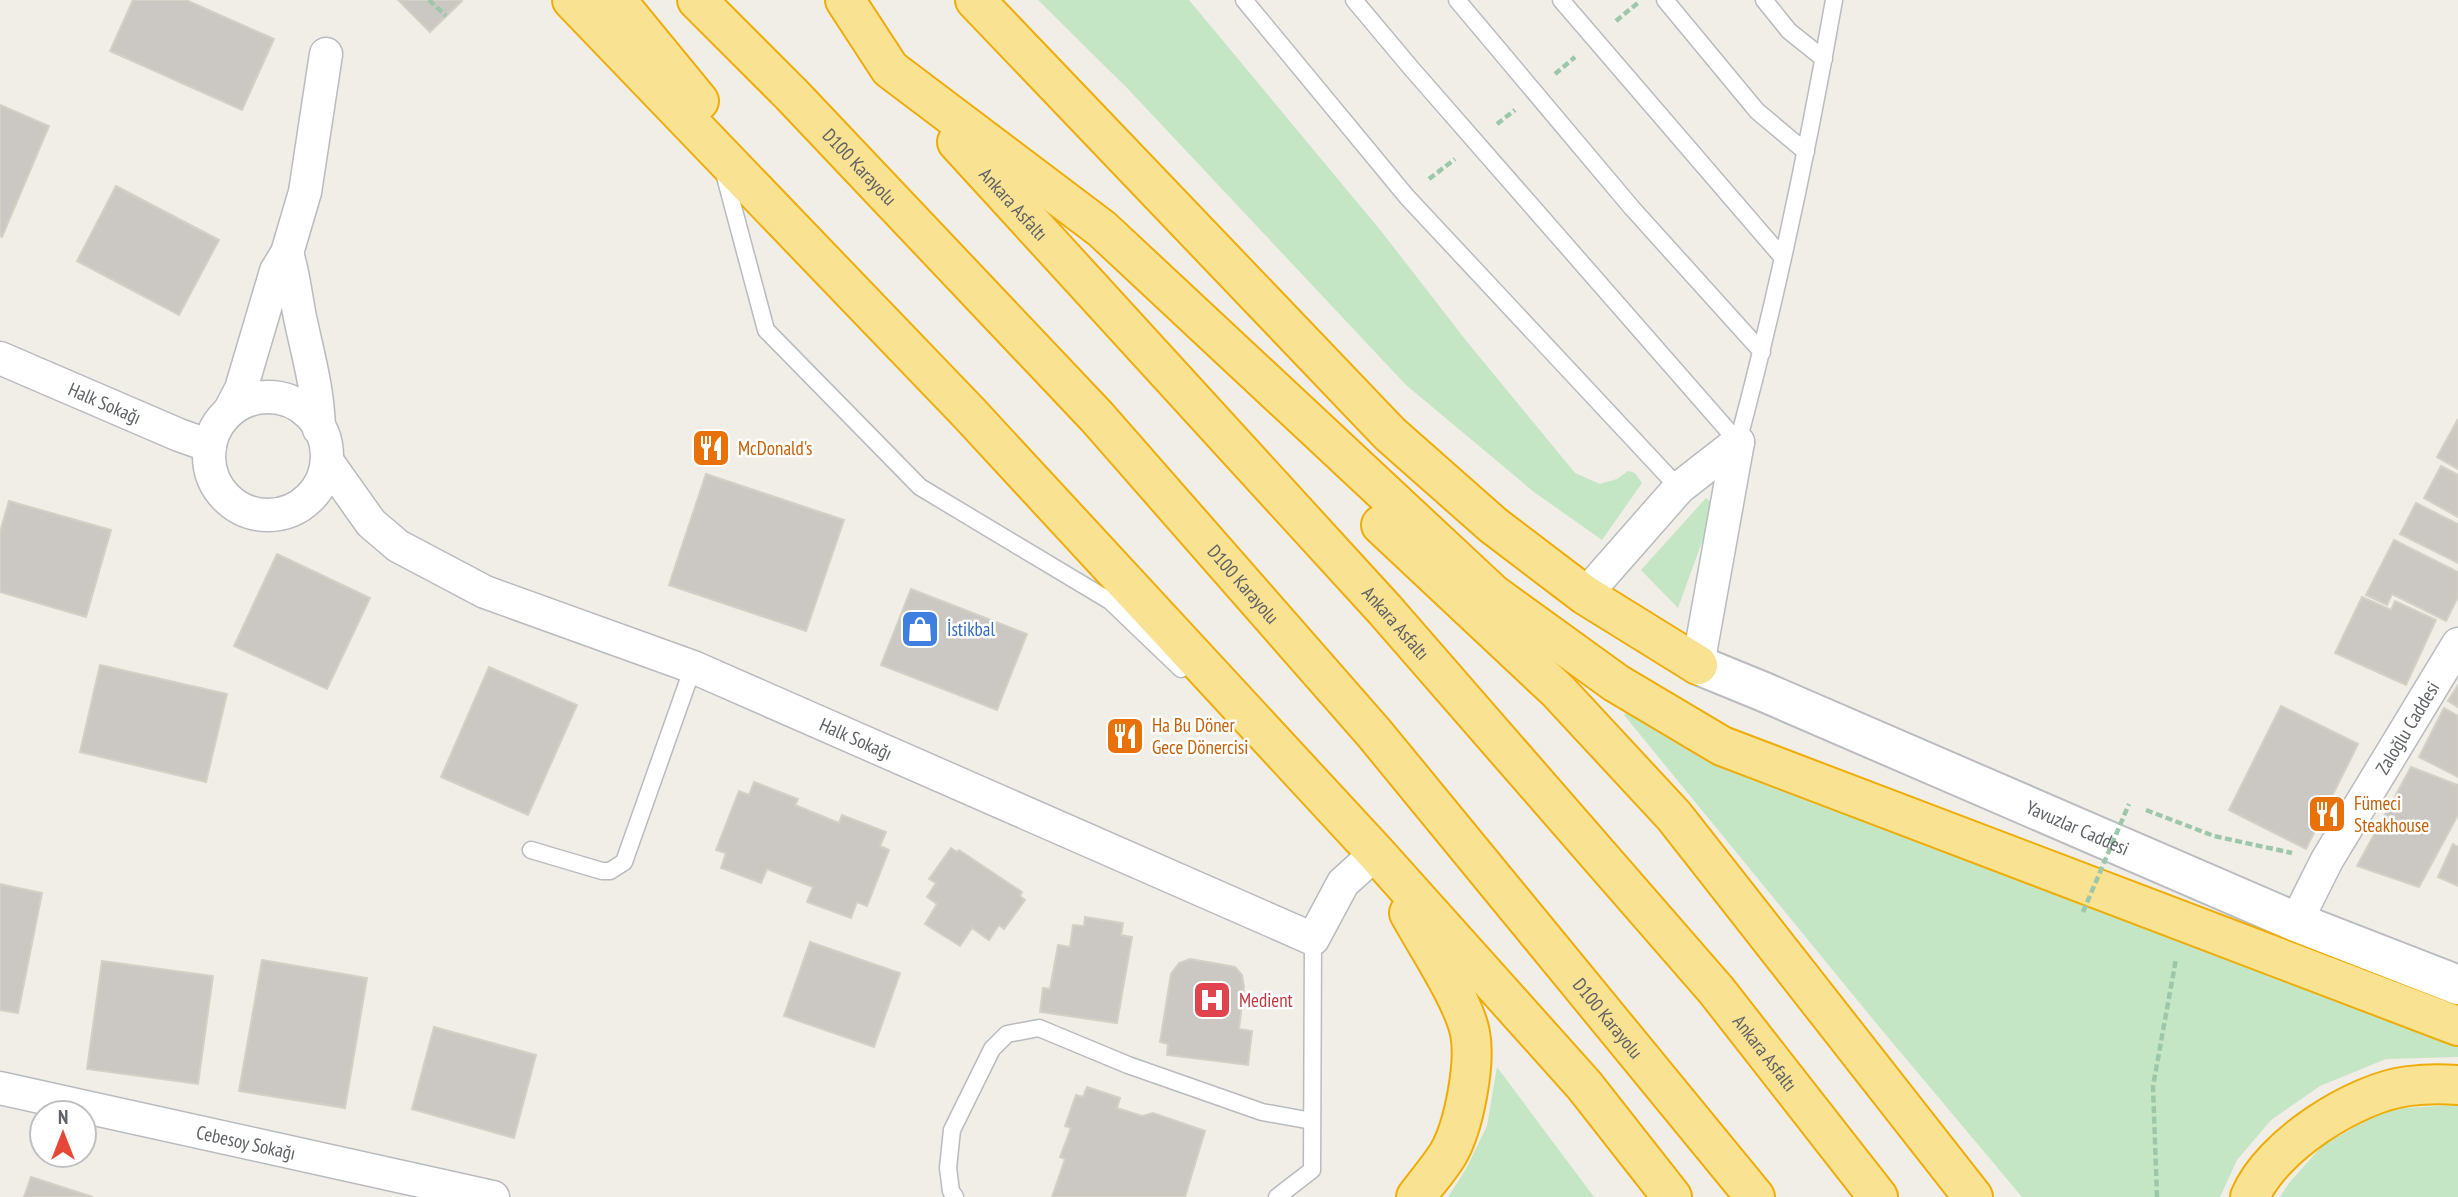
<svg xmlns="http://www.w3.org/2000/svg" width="2458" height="1197" viewBox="0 0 2458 1197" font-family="'PT Sans Narrow',sans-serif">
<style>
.green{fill:#c4e6c4}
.building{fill:#cbc8c3;stroke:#d4d0c5;stroke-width:2}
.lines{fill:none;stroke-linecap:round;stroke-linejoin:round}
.lane-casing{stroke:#b8bbbf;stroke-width:19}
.street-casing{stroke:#b8bbbf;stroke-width:35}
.secondary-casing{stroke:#b9bcc1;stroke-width:42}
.highway-casing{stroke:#f0ac06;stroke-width:42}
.path{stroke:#9dc7aa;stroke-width:4.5;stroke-dasharray:7 3.5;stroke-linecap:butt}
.lane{stroke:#fff;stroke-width:16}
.street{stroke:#fff;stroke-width:32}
.secondary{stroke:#fff;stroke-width:38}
.highway{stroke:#fae293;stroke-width:38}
.path-bridge{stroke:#9dc7aa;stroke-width:4.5;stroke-dasharray:7 3.5;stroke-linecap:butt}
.labels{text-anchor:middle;stroke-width:5;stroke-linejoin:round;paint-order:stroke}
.street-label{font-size:19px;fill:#5e6166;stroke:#fff}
.food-label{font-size:19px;fill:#c56008;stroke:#fff;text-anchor:start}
.shop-label{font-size:19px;fill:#366cbe;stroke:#fff;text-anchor:start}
.health-label{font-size:19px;fill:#be3a42;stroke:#fff;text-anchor:start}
</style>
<rect width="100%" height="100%" fill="#f0eee6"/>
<path class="green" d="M1038,0H1189L1381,231L1468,343L1575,473L1600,484L1617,479L1628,471L1635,473L1642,483L1602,540L1534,492L1406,385L1128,89Z
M1706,498L1715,506L1678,608L1641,570Z
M1630,708L2458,1041V1057L2386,1059L2320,1086L2271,1120L2237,1160L2220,1197H2022L1876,1023L1624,715Z
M1497,1067L1594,1197H1448L1466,1169L1487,1126Z
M2458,1105V1197H2280L2289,1183L2322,1146L2386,1109Z"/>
<path class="building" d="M133,0H186L274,39L242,110L110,51Z
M398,0H461L462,1L430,32Z
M0,105L49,126L2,237L0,236Z
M116,186L219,240L179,315L77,261Z
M2458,419V469L2437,457Z
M2441,466L2458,475V517L2424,498Z
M706,474L844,520L806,631L669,585Z
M9,501L111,530L86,617L0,592V532Z
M2416,503L2458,524V563L2400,534Z
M2394,540L2458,572V597L2446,621L2392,594L2387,605L2366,595Z
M277,554L370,598L327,689L234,646Z
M911,589L1027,634L997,710L881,665Z
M2362,597L2391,610L2395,601L2436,620L2406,685L2335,653Z
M100,665L227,694L206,782L80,752Z
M489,667L577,705L528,815L441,777Z
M2458,685V707L2448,701Z
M2281,706L2358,744L2306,849L2229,810Z
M2444,708L2458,716V777L2419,757Z
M2411,767L2458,785V815L2419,887L2357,866Z
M754,782L798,799L795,805L839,823L842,815L886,832L880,846L889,850L867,906L857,902L851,918L807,902L813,887L767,869L761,883L721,868L726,853L716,850L739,791L749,795Z
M2453,844L2458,847V886L2438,877Z
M951,848L957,852L959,850L1022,892L1020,896L1025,900L1004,929L999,925L989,940L972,928L960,946L925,924L937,904L927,897L936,883L929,879Z
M0,884L42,893L18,1013L0,1010Z
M1085,917L1123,923L1121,935L1132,937L1117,1023L1040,1012L1043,988L1050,989L1058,945L1070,947L1073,925L1084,926Z
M810,942L900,973L874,1047L784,1016Z
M1190,959L1235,967L1242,975L1244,987L1239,1029L1252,1031L1248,1065L1167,1055L1168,1044L1160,1042L1171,974L1179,963Z
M262,960L367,978L345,1108L239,1091Z
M102,961L213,976L198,1084L87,1069Z
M434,1027L536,1055L514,1138L412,1109Z
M1087,1087L1120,1098L1117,1108L1142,1116L1153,1113L1205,1131L1185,1197H1052L1065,1159L1060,1157L1071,1128L1065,1126L1076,1095L1083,1097Z
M31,1177L93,1197H24Z"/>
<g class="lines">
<defs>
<path id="lane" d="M1244,0L1407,197L1679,488
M1354,0L1411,68L1738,442
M1457,0L1632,208L1762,352
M1561,0L1783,258
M1665,0L1757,111L1806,152
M1764,0L1789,31L1824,59
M724,173L766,330L920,487L1110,601L1181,669
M1738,442C1777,296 1808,149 1834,0
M531,850L602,871H610L624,862L693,667
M955,1197L951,1191L948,1168L952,1130L992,1049L1007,1034L1039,1028L1128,1065L1262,1112L1312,1121
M1277,1197L1312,1170L1313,939"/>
<g id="street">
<path d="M287,253C294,275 296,299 301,322C309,359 318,390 319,429"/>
<path id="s1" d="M0,358L179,435L210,446"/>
<circle cx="268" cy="456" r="59"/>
<path d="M230,410L241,389L276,271L287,253L305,192L326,54"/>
<path id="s2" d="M327,461L371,523L398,546L485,592L693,667L1313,939L1343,883L1376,853"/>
<path d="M1585,595L1679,488L1738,442"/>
<path d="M1698,665L1738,442"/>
<path id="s3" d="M2296,922L2327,860L2458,644"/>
<path id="s4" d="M0,1088L493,1197"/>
</g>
<g id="secondary">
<path id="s5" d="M1698,665L1764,692L2296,922L2458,985"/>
</g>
<g id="highway">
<path d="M572,0L968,412L1376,853L1584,1085L1672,1197"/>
<path d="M616,0L699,101"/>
<path id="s6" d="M697,0L792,95L1097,417L1374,733L1755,1197"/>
<path d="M845,0L890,69L1102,229L1493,594L1616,683L1722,746L2458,1026"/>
<path d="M975,0L1390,434L1493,525L1585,595L1698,665"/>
<path id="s7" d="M957,142L1385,610L1716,990L1878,1197"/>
<path d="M1381,525L1558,691L1674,816L1973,1197"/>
<path d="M1409,913C1426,944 1464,1001 1470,1033C1476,1063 1464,1127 1448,1154C1439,1169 1426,1183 1416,1197"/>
<path d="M2250,1197C2271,1146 2356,1092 2409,1086C2425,1084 2442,1084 2458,1085"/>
</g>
</defs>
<use href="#lane" class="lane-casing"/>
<use href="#street" class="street-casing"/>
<use href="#secondary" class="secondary-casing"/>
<use href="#highway" class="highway-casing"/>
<path class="path" d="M429,0L446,16
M1616,21L1639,2
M1555,74L1575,57
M1497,124L1515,110
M1429,179L1455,159
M2146,810L2214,836L2292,853
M2157,1197L2153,1086L2176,959"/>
<use href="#lane" class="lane"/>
<use href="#street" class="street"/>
<use href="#secondary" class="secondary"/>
<use href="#highway" class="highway"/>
<path class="path-bridge" d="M2083,912L2129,804"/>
</g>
<defs>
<symbol id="restaurant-square" viewBox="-11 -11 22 22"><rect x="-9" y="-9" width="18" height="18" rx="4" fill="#e8710a" stroke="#fff"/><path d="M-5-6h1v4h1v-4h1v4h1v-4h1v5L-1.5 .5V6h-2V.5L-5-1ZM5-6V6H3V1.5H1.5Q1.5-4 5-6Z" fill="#fff"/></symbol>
<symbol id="shop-square" viewBox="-11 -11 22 22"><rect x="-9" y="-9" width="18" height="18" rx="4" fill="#3f7fe0" stroke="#fff"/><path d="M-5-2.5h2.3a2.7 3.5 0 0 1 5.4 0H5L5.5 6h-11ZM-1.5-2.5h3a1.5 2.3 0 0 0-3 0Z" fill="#fff"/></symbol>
<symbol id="hospital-square" viewBox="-11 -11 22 22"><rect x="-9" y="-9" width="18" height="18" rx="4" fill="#e0444e" stroke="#fff"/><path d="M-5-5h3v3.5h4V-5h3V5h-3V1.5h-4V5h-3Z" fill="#fff"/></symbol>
</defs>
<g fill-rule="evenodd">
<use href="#restaurant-square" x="689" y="426" width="44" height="44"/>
<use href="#shop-square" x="898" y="607" width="44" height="44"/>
<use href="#restaurant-square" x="1103" y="714" width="44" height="44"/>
<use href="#restaurant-square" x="2305" y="792" width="44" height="44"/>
<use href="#hospital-square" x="1190" y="978" width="44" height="44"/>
</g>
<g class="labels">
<g class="street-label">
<text dy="7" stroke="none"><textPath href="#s6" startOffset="233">D100 Karayolu</textPath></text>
<text dy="7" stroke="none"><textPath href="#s7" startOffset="84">Ankara Asfaltı</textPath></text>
<text dy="7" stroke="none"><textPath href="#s1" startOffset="114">Halk Sokağı</textPath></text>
<text dy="7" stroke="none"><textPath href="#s6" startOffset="800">D100 Karayolu</textPath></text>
<text dy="7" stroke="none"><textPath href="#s7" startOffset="651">Ankara Asfaltı</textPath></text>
<text dy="7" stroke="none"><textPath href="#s3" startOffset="224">Zaloğlu Caddesi</textPath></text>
<text dy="7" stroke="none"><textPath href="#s2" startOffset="609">Halk Sokağı</textPath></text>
<text dy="7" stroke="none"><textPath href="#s5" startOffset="413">Yavuzlar Caddesi</textPath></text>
<text dy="7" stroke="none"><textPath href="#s6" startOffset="1367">D100 Karayolu</textPath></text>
<text dy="7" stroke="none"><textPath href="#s7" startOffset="1218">Ankara Asfaltı</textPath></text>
<text dy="7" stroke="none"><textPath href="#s4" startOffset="252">Cebesoy Sokağı</textPath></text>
</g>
<g class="food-label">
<text x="738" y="455">McDonald's</text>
<text x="1152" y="732">Ha Bu Döner<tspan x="1152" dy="22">Gece Dönercisi</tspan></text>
<text x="2354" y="810">Fümeci<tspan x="2354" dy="22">Steakhouse</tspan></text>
</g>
<g class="shop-label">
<text x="947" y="636">İstikbal</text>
</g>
<g class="health-label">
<text x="1239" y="1007">Medient</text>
</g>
</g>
<g transform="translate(63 1134)"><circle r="33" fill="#ffffff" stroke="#bfc0c2" stroke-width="2"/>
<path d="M0-5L12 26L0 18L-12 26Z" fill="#e54837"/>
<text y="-10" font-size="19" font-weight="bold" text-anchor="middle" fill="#5e6166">N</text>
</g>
</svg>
